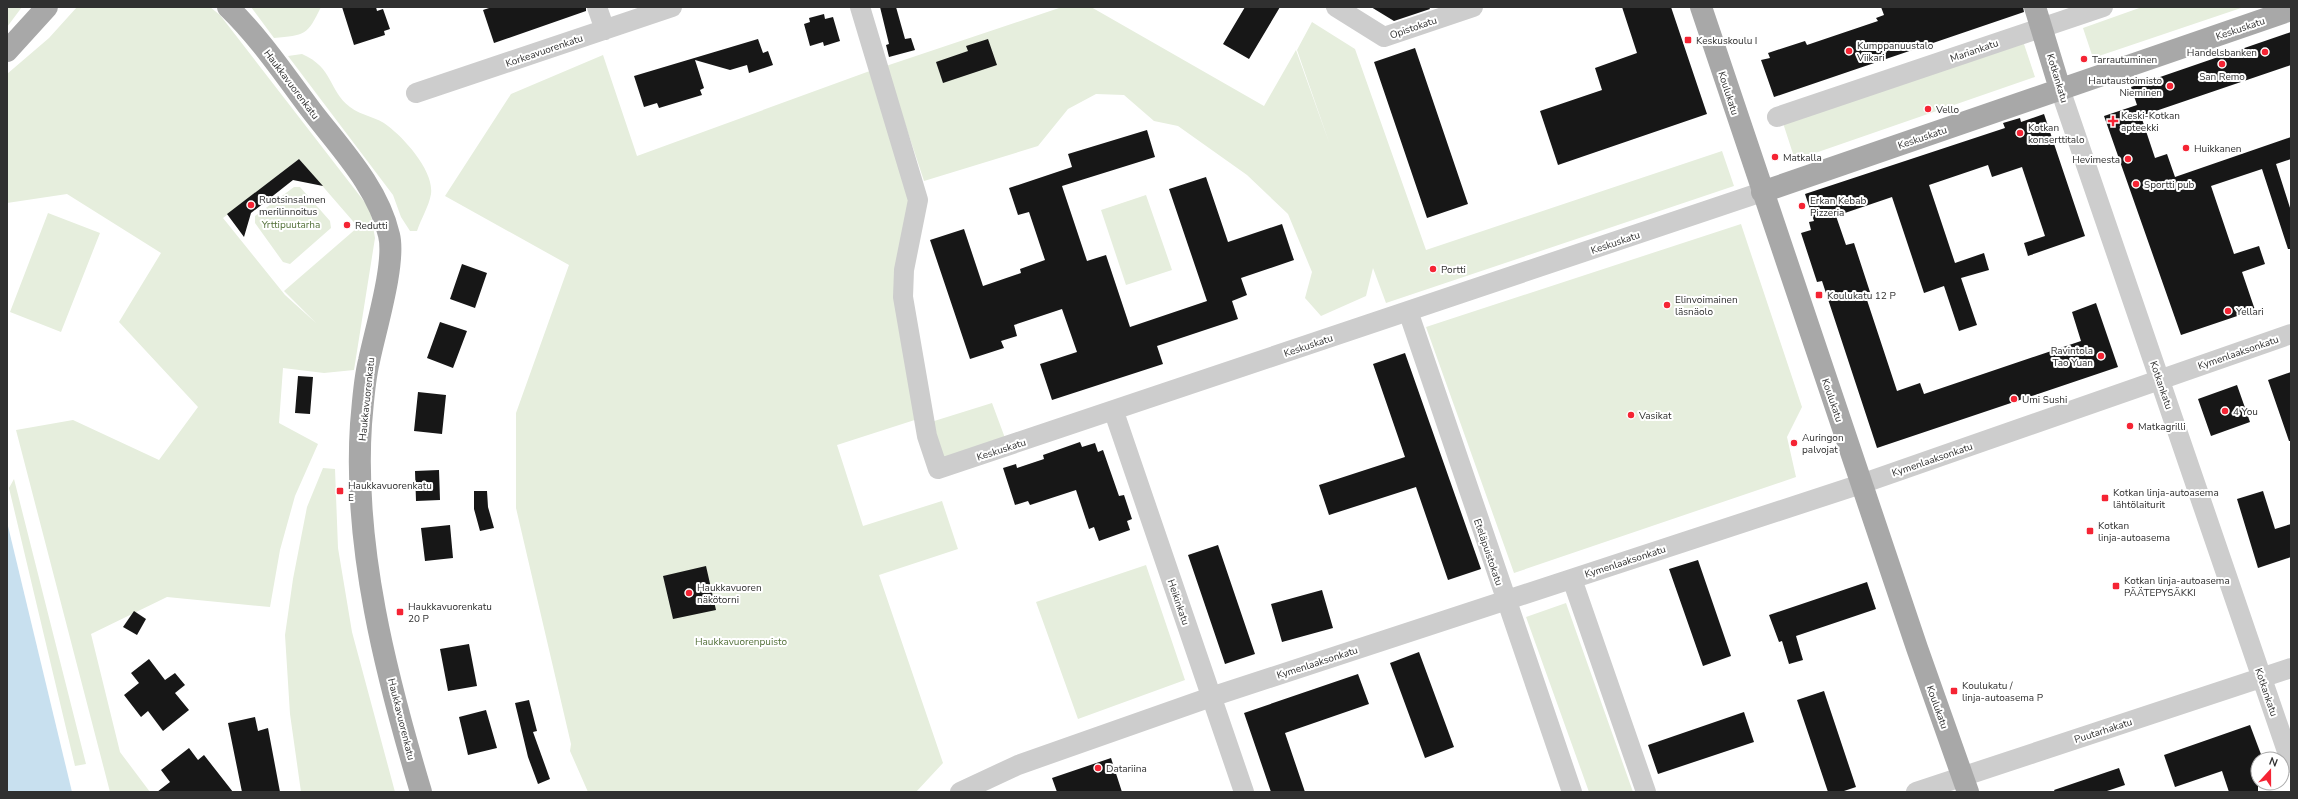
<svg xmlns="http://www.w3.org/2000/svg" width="2298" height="799" viewBox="0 0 2298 799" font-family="'Nunito Sans',sans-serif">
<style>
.green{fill:#e6eedd;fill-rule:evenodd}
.water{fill:#c8e0ef}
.building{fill:#171717}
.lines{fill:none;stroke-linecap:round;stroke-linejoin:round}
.minor{stroke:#cdcdcd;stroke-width:20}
.major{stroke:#a8a8a8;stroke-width:22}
.poi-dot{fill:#f52434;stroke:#fff;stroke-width:1.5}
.labels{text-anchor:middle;stroke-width:4;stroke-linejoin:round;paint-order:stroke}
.street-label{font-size:10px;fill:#303030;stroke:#fff}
.poi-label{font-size:10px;fill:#303030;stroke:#fff;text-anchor:start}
.park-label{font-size:10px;fill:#537039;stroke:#fff}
</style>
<rect width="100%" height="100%" fill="#fff"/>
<path class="green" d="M7,7H22L7,27Z
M77,7H210L220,15L370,209L375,238L354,370L324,373L283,368L279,423L318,444L295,496L280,550L270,607L167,597L91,634L120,752L150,792H110L16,430L73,420L159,460L198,407L119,322L161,253L67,194L7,203V74L49,38ZM299,159L358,227L284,291L316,323L285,295L223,218Z
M251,7H321C307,36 305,35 274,38Z
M1062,7H1091L1264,106L1296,50L1330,145L1297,50L1312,22L1355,49L1426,250L1722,151L1734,186L1386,303L1373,268L1366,296L1321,316L1305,298L1312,272L1288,214L1247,175L1178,126L1154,121L1124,95L1096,94L1068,109L1038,146L924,181L886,66Z
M2142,7H2244L2093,58L2083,28Z
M2023,41L2035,77L1795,160L1783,123Z
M302,54C334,68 328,90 350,107C361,116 378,117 388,126C405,139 434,171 431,194C429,206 421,219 417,231H410L401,217L393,195L288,56Z
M603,55L637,156L878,68L918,200L903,297L924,417L837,445L863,526L942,501L958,549L879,575L943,763L916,792H588L570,751L571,744L516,508V413L569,265L445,196L511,94Z
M294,187H300L330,221L331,228L290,264L283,262L255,223V216Z
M1146,195L1172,270L1126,285L1101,210Z
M48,213L100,233L61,332L10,312Z
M1741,224L1802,407L1787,437L1796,477L1514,573L1426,327Z
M992,403L1005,438L944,460L931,422Z
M323,468L335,469L338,548L352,632L395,792H301L290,714L285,635L293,579L307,507Z
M14,479L86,764L75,766L9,488Z
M1146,565L1185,680L1078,719L1036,602Z
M1566,603L1633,792H1589L1526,617Z"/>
<path class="water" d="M7,522L72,792H7Z"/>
<path class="building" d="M342,7H376L377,11L383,9L390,29L384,31L385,35L354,45Z
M492,7H586V11L494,43L483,10Z
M880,7H896L905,39L911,38L915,50L889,57L886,45L889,44Z
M1245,7H1280L1249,59L1223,44Z
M1371,7H1429L1430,9L1394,21Z
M1622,7H1671L1707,114L1558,165L1540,111L1602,90L1595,68L1637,53Z
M1881,7H2023L2024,12L1774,97L1761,60L1770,58L1768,53L1805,41L1807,45L1878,21L1876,18L1884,15Z
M824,14L825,19L833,17L840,41L824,46L823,42L810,46L804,24L810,22L809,18Z
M2291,32V65L2141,116L2155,158L2167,154L2175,177L2291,137V159L2276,164L2291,211V249H2288L2262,169L2211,186L2234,254L2259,246L2265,264L2242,272L2255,310L2181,335L2104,116L2137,105L2131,87Z
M758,39L763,53L768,51L773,65L749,73L747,65L730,70L695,60L704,88L700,90L702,95L659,108L657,103L644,107L634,76Z
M988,39L997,65L943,83L936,62L968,51L966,46Z
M1415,48L1468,204L1427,218L1374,62Z
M2044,114L2085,236L2028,256L2024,243L2045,236L2022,167L1992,177L1988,165L1929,185L1955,263L1984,253L1989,270L1961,278L1977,325L1959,331L1944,286L1924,293L1892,197L1836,216L1846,245L1854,243L1870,292L1865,294L1897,391L1920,383L1924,394L2081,341L2072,312L2096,303L2118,367L1877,448L1822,281L1817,282L1801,233L1811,230L1809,222L1814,221L1805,194L2005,128L2003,123L2020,118L2021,122Z
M1147,130L1155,157L1062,186L1087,261L1106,255L1130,327L1207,301L1169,189L1206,177L1228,242L1282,224L1294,260L1241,278L1247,295L1232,301L1238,319L1157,346L1163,364L1052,400L1040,364L1077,352L1062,309L1014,325L1017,336L1001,341L1004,348L970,359L930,240L964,229L983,286L1021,273L1020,269L1045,260L1029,212L1018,215L1009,188L1072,167L1068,154Z
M299,159L323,186L293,180L251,213L244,237L227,214Z
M462,264L487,273L475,308L450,299Z
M440,322L467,331L453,368L427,358Z
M1405,353L1481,569L1448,580L1416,487L1329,515L1319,485L1405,457L1373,364Z
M2291,372V441H2289L2268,380Z
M298,376L313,377L310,414L295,413Z
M2237,385L2250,422L2211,436L2198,399Z
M418,392L446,395L442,434L414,431Z
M1080,442L1082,447L1095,443L1098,452L1103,450L1119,496L1124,495L1132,519L1127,521L1130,530L1099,541L1094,527L1089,529L1076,490L1030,505L1028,501L1015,505L1003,468L1016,464L1017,468L1044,459L1043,455Z
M439,470L440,500L416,501L415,471Z
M474,491H487L488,507L494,528L480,531L474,509Z
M2263,491L2275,529L2291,524V557L2258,568L2237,499Z
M450,525L453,558L425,561L421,528Z
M1218,545L1255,654L1225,664L1188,555Z
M1698,560L1731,656L1703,666L1669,569Z
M706,566L716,610L673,619L663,576Z
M1867,582L1876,609L1796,636L1803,660L1789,664L1782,641L1779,642L1769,615Z
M1322,590L1333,628L1282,642L1271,604Z
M134,611L146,619L137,635L123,627Z
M469,644L477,686L448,691L440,649Z
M1419,652L1454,747L1425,758L1390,663Z
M149,659L165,680L175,673L185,685L175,693L189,710L163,731L148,711L141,717L124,695L139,683L131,673Z
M1358,674L1369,704L1285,733L1305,792H1271L1244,713Z
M1824,691L1856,787L1841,792H1828L1797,700Z
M529,700L537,731L533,732L550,779L538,784L528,757L515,703Z
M486,710L497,748L468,755L459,717Z
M1744,712L1754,742L1658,774L1648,745Z
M255,717L258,731L268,728L280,792H242L228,723Z
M2250,725L2262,757L2258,759V792H2229L2222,771L2175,787L2164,755Z
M189,748L198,760L204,755L233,792H157L170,782L161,770Z
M1111,758L1122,792H1057L1052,778Z
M2119,768L2125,785L2104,792H2055L2054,790Z"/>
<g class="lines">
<path class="minor" d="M597,7L605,30
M860,7L918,200L904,270L903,297L927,436L938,469L1762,192
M1336,7L1384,37L1473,7
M2060,89L2291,763
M416,93L672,7
M1777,117L2103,7
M1408,311L1572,792
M1114,412L1244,792
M1572,579L1646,792
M960,792L1018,765L1211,697L1861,484L2291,334
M1916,792L2291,668"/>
<path class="major" d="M228,7C260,38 284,74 311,110C340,148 378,187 389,235C396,263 375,331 369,361C364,381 363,403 361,424C353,547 386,675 421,792
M1701,7L1917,648L1968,792
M2035,7L2060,89
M7,51L47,7
M1762,192L2291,10"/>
</g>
<g class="poi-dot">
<rect x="1684" y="36" width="8" height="8" rx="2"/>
<circle cx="1849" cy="51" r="4"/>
<circle cx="2265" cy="52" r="4"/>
<circle cx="2084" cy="59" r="4"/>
<circle cx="2222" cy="64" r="4"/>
<circle cx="2170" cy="86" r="4"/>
<circle cx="1928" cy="109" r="4"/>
<path d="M2111 115h4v4h4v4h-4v4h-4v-4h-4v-4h4z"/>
<circle cx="2020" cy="133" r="4"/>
<circle cx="2186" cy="148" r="4"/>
<circle cx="1775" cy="157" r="4"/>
<circle cx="2128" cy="159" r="4"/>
<circle cx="2136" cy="184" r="4"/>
<circle cx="251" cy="205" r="4"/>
<circle cx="1802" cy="206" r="4"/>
<circle cx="347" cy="225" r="4"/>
<circle cx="1433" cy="269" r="4"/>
<rect x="1815" y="291" width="8" height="8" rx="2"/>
<circle cx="1667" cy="305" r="4"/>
<circle cx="2228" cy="311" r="4"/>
<circle cx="2101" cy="356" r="4"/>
<circle cx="2014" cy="399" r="4"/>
<circle cx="2225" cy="411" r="4"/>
<circle cx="1631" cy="415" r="4"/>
<circle cx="2130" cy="426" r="4"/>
<circle cx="1794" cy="443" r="4"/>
<rect x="336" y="487" width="8" height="8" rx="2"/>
<rect x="2101" y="494" width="8" height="8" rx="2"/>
<rect x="2086" y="527" width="8" height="8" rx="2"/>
<rect x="2112" y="582" width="8" height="8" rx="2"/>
<circle cx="689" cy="593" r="4"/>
<rect x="396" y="608" width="8" height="8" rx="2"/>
<rect x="1950" y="687" width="8" height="8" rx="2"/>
<circle cx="1098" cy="768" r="4"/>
</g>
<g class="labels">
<g class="street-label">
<text transform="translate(1413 27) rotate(-19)" y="4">Opistokatu</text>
<text transform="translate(2240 28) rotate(-19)" y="4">Keskuskatu</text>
<text transform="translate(544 50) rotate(-19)" y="4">Korkeavuorenkatu</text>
<text transform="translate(1974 50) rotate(-19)" y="4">Mariankatu</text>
<text transform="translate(2058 78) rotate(73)" y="4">Kotkankatu</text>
<text transform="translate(292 84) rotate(53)" y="4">Haukkavuorenkatu</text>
<text transform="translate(1729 93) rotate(72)" y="4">Koulukatu</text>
<text transform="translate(1922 137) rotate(-19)" y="4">Keskuskatu</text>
<text transform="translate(1615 242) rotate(-19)" y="4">Keskuskatu</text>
<text transform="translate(1308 345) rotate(-19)" y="4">Keskuskatu</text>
<text transform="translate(2238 352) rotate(-19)" y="4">Kymenlaaksonkatu</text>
<text transform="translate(2162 385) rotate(71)" y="4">Kotkankatu</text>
<text transform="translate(366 399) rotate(-84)" y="4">Haukkavuorenkatu</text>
<text transform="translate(1833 400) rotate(71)" y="4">Koulukatu</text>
<text transform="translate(1001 449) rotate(-18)" y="4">Keskuskatu</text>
<text transform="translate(1932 459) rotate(-19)" y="4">Kymenlaaksonkatu</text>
<text transform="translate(1489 552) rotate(71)" y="4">Eteläpuistokatu</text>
<text transform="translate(1625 561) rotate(-18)" y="4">Kymenlaaksonkatu</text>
<text transform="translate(1179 602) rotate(71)" y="4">Heikinkatu</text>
<text transform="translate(1317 662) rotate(-18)" y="4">Kymenlaaksonkatu</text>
<text transform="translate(2267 692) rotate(71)" y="4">Kotkankatu</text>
<text transform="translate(1938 707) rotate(70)" y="4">Koulukatu</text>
<text transform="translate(402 719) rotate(76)" y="4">Haukkavuorenkatu</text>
<text transform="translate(2103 730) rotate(-18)" y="4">Puutarhakatu</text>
</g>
<g class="poi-label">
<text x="1696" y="44">Keskuskoulu I</text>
<text x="1857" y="49">Kumppanuustalo<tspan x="1857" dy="12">Viikari</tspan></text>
<text x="2257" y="56" text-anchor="end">Handelsbanken</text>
<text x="2092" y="63">Tarrautuminen</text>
<text x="2222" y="80" text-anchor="middle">San Remo</text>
<text x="2162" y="84" text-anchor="end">Hautaustoimisto<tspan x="2162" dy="12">Nieminen</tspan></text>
<text x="1936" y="113">Vello</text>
<text x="2121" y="119">Keski-Kotkan<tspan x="2121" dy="12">apteekki</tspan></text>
<text x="2028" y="131">Kotkan<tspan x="2028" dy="12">konserttitalo</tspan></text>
<text x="2194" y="152">Huikkanen</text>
<text x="1783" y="161">Matkalla</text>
<text x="2120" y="163" text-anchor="end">Hevimesta</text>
<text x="2144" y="188">Sportti pub</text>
<text x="259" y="203">Ruotsinsalmen<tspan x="259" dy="12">merilinnoitus</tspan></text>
<text x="1810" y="204">Erkan Kebab<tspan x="1810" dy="12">Pizzeria</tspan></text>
<text x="355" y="229">Redutti</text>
<text x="1441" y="273">Portti</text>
<text x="1827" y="299">Koulukatu 12 P</text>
<text x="1675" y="303">Elinvoimainen<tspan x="1675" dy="12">läsnäolo</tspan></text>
<text x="2236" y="315">Yellari</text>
<text x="2093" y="354" text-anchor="end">Ravintola<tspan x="2093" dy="12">Tao Yuan</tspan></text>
<text x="2022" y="403">Umi Sushi</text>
<text x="2233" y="415">4 You</text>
<text x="1639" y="419">Vasikat</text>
<text x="2138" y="430">Matkagrilli</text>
<text x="1802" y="441">Auringon<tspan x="1802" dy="12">palvojat</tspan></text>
<text x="348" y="489">Haukkavuorenkatu<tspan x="348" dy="12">E</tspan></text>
<text x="2113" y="496">Kotkan linja-autoasema<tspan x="2113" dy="12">lähtölaiturit</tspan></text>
<text x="2098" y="529">Kotkan<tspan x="2098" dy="12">linja-autoasema</tspan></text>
<text x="2124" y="584">Kotkan linja-autoasema<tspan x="2124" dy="12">PÄÄTEPYSÄKKI</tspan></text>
<text x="697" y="591">Haukkavuoren<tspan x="697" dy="12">näkötorni</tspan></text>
<text x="408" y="610">Haukkavuorenkatu<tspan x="408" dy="12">20 P</tspan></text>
<text x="1962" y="689">Koulukatu /<tspan x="1962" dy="12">linja-autoasema P</tspan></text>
<text x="1106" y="772">Datariina</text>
</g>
<g class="park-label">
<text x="291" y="228">Yrttipuutarha</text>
<text x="741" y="645">Haukkavuorenpuisto</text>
</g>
</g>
<rect width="2298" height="799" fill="none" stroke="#303030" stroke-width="16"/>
<g transform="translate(2270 771) rotate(21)"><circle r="19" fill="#ffffff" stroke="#acacac"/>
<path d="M0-3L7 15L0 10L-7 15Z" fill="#f52434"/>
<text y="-6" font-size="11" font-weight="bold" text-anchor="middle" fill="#303030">N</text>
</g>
</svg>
